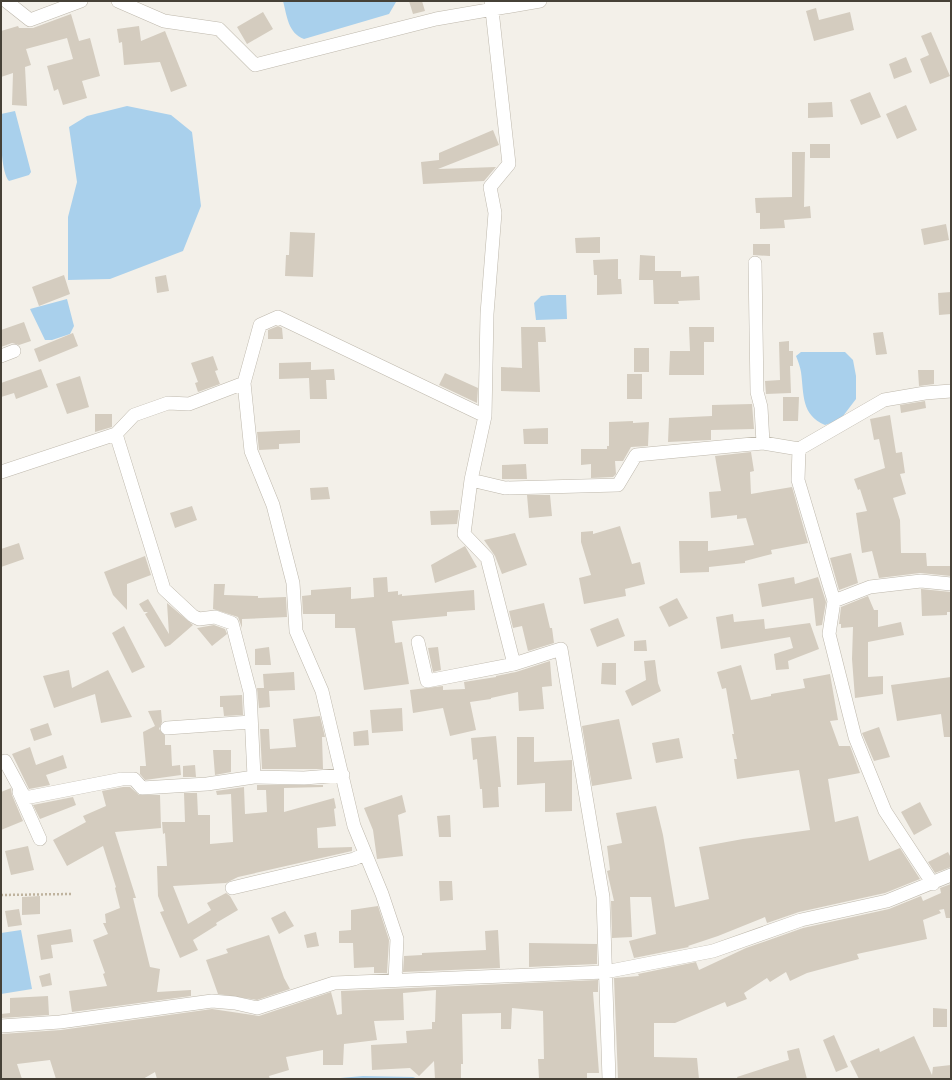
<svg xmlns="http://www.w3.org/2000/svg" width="952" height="1080" viewBox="0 0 952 1080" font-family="Helvetica,sans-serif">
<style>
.water{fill:#a9d0ec}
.building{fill:#d4ccbf}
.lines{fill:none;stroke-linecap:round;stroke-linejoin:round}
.minor-casing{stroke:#beb8ac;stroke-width:14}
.path{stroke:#bfb39e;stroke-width:2.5;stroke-dasharray:2 2;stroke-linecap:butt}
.minor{stroke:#fff;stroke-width:13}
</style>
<rect width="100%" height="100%" fill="#f3f0e9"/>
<path class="water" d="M283,1H396V2L389,14L304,39C288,33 287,16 283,1Z
M127,106L171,115L192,132L201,206L183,251L110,279L68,280V217L77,182L69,127L87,116Z
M15,111L31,172L29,175L9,181C0,170 1,131 1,114Z
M549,295H566L567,319L536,320L534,303L541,296Z
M67,299L74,326L70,334L52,340H45L30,309Z
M801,352H845L853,360L856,376V399L840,420L825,425C801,415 804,394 801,372C800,366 798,361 796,356Z
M21,930L32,989L1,994V933Z
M363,1076L413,1077L418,1079H329Z"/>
<path class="building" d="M409,1H422L425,11L413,14Z
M816,8L819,20L850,12L854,30L814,41L806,11Z
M263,12L273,29L247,44L237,27Z
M71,14L79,41L90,38L100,76L82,81L87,98L63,105L58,89L54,91L47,66L73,59L67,38L26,49L31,65L25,67L27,106L12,105L13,73L1,77V31L18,26L19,28H33Z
M139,26L141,41L165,31L187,86L171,92L160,62L124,65L122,42L119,43L117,29Z
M931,32L950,76L930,84L920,59L929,55L921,36Z
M906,57L912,72L894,79L889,64Z
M870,92L881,117L861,125L850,100Z
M832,102L833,117L808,118V103Z
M906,105L917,130L897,139L886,114Z
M493,130L499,145L438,169L496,167L484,181L423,184L421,162L439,160V153Z
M810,144H830V158H810Z
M792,152H805L804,207L810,206L811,218L784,220L785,228L760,229V213H756L755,198L792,197Z
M946,224L949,240L924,245L921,229Z
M290,232L315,233L313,277L285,276L286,255H289Z
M600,237V253H576L575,238Z
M753,244H770V256L753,255Z
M640,255L655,256V271H681V277L699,276L700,300L678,301L679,304H654L653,280H639Z
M618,259V279H621L622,294L597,295V275H594L593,260Z
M64,275L70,294L39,306L32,287Z
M166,275L169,291L157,293L155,277Z
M951,292V314L939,315L938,293Z
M24,322L31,341L19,345L12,343L1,347V330Z
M278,326L282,328L283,339H268V330Z
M521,327H545L546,342H538L540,392L501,391V367L522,368Z
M689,327H714V342H704V375H669L670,351H690Z
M883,332L887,354L876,355L873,333Z
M73,333L78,346L39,362L34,349Z
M789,341V351H793V366H790L791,393L766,394L765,381L780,380L779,342Z
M634,348H649V372H634Z
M213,356L218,370L215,371L220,384L198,392L195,383L198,382L191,363Z
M311,362V370L334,369L335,380H326L327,399H310L309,378L279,379V363Z
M41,369L48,387L16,399L14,393L1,397V383Z
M918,370H934V384L919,386Z
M445,373L478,388L477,403L439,385Z
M627,374H642V399H627Z
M80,376L89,407L67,414L56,384Z
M783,397H799L798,421H783Z
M925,401L926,408L901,413L900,405Z
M752,404L754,429L711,430V440L668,442L669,418L712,416V405Z
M95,414H112V427L95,432Z
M890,415L896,453L902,452L905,473L900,474L906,494L893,498L900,520L901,553H926L927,566H951V576L920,573L879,578L872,551L862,553L856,513L867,511L860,489L858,490L854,479L885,468L879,439L874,440L870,419Z
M633,421V423L649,422L648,446L631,447L623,461H615L616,474L613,477L591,478V464L581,465V449H607V446H609V422Z
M548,428V444H524L523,429Z
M300,430V443L279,444V449L259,450L257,432Z
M751,452L754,471L750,472L751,494L792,487L808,543L771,550L772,554L745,561V563L709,567V572L680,573L679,541H708V551L754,545L746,518L737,519V515L711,518L709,492L721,491L715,456Z
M526,464L527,479H502V465Z
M328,487L330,499L311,500L310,488Z
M527,495H550L552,516L529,518Z
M192,506L197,520L175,528L170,513Z
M459,510L457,524L431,525L430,511Z
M620,526L632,564L640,562L645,584L625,589L626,596L584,604L579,578L591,575L581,542V532L593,531V534Z
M515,533L527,565L502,574L495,556L484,540Z
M19,543L24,559L1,567V549Z
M465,546L477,567L435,583L431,565Z
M851,553L858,583L839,590L830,558Z
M145,556L151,575L127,584V610L113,595L104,572Z
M387,577L388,592L398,591V595L402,594V596L474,590L475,610L447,612V616L392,621L395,643L402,642L409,684L364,690L355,628H335V614H303L302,596L311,595V590L351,587V599L374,597L373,578Z
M794,577L795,584L818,577L826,602L822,625L816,626L813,598L762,607L758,584Z
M214,584H225L224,595L258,596V598L286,597L287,617L242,619V628L238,617L213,609Z
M921,589L951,592V612H947V615L922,616Z
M868,596L874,610H878V627L901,622L904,635L868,642V677L883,676V694L855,698L852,659L853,627L841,628V624H839L841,607Z
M677,598L688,618L669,627L659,607Z
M148,599L169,634L167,603L193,625L170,645L165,647L145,614L148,612H144L139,604Z
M544,603L550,628H552L554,643L528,651L522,626L513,628L509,611Z
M733,614L734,622L764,619L765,629L810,623L819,649L788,661L789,669L776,670L774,654L793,648L790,637L721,649L716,617Z
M618,618L625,636L597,647L590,629Z
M214,625L225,629L227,634L212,646L197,628Z
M124,626L145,667L132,673L112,633Z
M646,640L647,651H634V641Z
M269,647L271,665H255V649Z
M438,647L441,670L433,672L428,648Z
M655,660L658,683L661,691L632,706L625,691L646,680L644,661Z
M550,661L552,686L542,687L544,709L519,711L518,692L491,698V699L470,702L476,730L450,736L443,708L413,713L410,690L443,686V690L465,689L464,682L496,677V676L516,672Z
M602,663H616V685L601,684Z
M741,665L751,700L771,696V694L805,688L803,679L830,674L838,720L830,721L839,746H850L860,773L828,779L835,822L858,816L869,861L900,848L920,879L885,893L799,912L767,923L765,917L718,936L688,946L689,947L634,958L629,941L656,934L651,897H630L632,937L612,938L611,901H614L607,871L610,870L607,846L622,843L616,813L656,806L663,835L675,907L709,899L699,847L743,839L810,830L799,770L737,779L734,759H737L732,734H734L726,688L722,689L717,672Z
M69,670L72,688L108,670L132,717L101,723L95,694L54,708L43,676Z
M294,672L295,690L269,691L270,707L259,708L257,688H264L263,674Z
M951,677V737H944L941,714L897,721L891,685Z
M242,695L243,715L224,716L223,707H220V696Z
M402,708L403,731L372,733L370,710Z
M161,710L162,722L159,729L165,735V745H171L172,766L180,765L181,775L145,780L140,774V766H146L143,732L155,726L148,711Z
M320,716L325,737H322L323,769H262L260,729H269L270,749L296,747L293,719Z
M619,719L632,779L592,786L582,726Z
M48,723L52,735L34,741L30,729Z
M879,727L890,757L874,761L862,733Z
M368,730L369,745L354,746L353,732Z
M496,736L501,787H498L499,807L483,808L482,789H480L477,759L473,760L471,738Z
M517,737H534V762L572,760V811L545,812V783L517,785Z
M679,738L683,758L656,763L652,743Z
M30,747L36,765L63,755L67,768L46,775L50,785L29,789L12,754Z
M213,750H231V772L215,775Z
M195,765L196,777H183V766Z
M257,785H323V787L284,788V812L334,798L336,808L334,809L336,826L317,828L318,848L352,847V851L238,877L226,883L173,886L188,924L211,910L207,903L226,893L230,896L238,910L216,923L217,925L193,940L198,950L180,958L160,912L164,911L158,896L157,866H167L165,833L163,834L162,822H185L184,793H197L198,815H210V844L233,842L231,794L217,795L216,791L244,787L245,814L267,812L266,790H257Z
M123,787H130L139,795H160L161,828L115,832L136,898H133L150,967L160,969L157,992L191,990V996L72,1012L69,991L107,986L103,974L105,973L93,940L108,934L103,923H106L105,914L120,908L115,888L116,887L103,846L67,866L53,840L86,822L83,816L106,806L102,791Z
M11,788L12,795L23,821L1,830V792Z
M402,795L406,812L398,815L403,856L377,859L373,830L364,808Z
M73,797L76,805L40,819L33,805Z
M920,802L932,825L914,835L901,812Z
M450,815L451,837H439L437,816Z
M28,846L34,870L11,875L5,851Z
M948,852L951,858V867L935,873L928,862Z
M439,881H452L453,900L440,901Z
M951,884V918H946L944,909L939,910L941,913L923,920L927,939L857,954L859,959L807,973L790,981L786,972L770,982L767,978L744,993L747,999L727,1007L725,1002L675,1023H654V1057L697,1058L699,1079H618L614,978L639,976L638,974L696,962L699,970L746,948L803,928L889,909L921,896L923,901L941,893L940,888Z
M40,896V914L22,915V897Z
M378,906L389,940L387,973H374V967L354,968L353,943H339V931L351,930V910Z
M19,909L22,925L8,927L5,911Z
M285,911L294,926L279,934L271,918Z
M71,929L73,942L51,945L53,958L41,960L37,935Z
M498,930L500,968L403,972L404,956L422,955V953L486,950L485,931Z
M316,932L319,946L307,948L304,935Z
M269,935L284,978L290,989L257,1000L218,994L206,960L228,953L226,949Z
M529,943L597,944V964L529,967Z
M50,973L52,985L42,987L39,976Z
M598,980V992H593L599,1073H587V1079H539L538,1059H544L543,1011L512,1008L511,1029H501V1013L462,1014L463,1064H461V1079H435L434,1061L419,1076L410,1068L372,1070L371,1045L407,1043L406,1031L432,1029V1022H435L436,990L403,993L404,1020L374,1021L377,1040L344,1044L343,1065H323V1050L286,1057L289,1070L269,1076L270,1079H157L155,1072L143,1079H56L50,1060L17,1064L22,1079H1V1034L61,1030L212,1009L259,1016L331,992L337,1015L342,1014L341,991Z
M48,996L49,1015L1,1018V1014L10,1013V998Z
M933,1008L947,1009V1027H933Z
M834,1035L848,1067L836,1072L823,1040Z
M914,1036L932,1075L933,1067L951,1065V1079H859L850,1061L879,1048L880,1052Z
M799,1048L807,1079H738L737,1077L789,1060L787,1051Z"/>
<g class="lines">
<defs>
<path id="minor" d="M6,1L30,20L81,1
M118,1L164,21L219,29L255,65L436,19L540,1
M755,263L757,392L761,407L763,443
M1,356L14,351
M244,383L260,325L278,317L485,416
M116,434L164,589L193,616L199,619L215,617L232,623L250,692L254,777
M799,449L798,480L834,601L829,634L855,737L885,811L933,884
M1,472L116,434L134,415L168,403L189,404L244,383L251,451L273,505L293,583L296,631L322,691L354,826L382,894L397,939L395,980
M471,480L505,488L618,485L636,455L763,443L799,449L884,400L925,393L951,391
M834,601L870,587L921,581L951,584
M418,642L427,681L514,664L487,558L464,534L471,480L485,416L487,314L495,213L490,187L509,164L491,1
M514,664L561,649L603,897L609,1079
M167,728L251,722
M1,763L5,761L25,798L122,779H134L142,788L207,784L254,777L304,778L343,775
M19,792L40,839
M232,888L354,859L365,854
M1,1026L60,1022L212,1001L235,1003L257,1008L334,983L605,972L713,951L801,920L887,901L951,875"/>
</defs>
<use href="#minor" class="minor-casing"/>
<path class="path" d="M1,895L71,894"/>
<use href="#minor" class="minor"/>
</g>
<rect width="952" height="1080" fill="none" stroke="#464137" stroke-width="4"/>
</svg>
